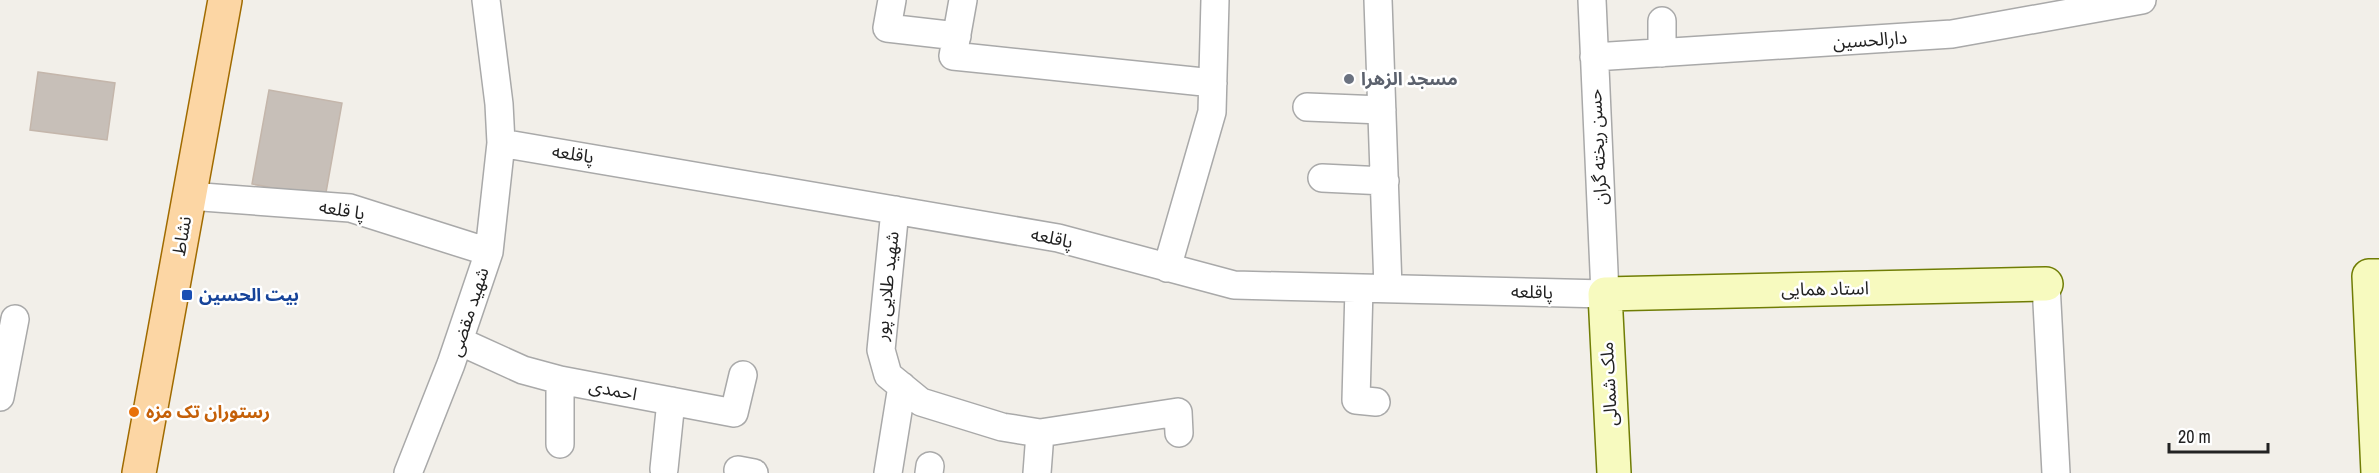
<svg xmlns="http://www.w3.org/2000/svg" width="2379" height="473" viewBox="0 0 2379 473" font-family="'Archivo Narrow','Noto Sans Arabic',sans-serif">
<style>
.building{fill:#c7bfb8;stroke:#c4b6ab;stroke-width:1.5}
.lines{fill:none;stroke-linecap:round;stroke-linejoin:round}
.street-casing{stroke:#a9a9a9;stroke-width:30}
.secondary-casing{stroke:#707d05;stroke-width:36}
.primary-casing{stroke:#a06b00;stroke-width:36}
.street{stroke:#fff;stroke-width:27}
.secondary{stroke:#f7fabf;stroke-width:33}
.primary{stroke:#fcd6a4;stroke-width:33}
.worship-dot{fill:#6b7280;stroke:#fff;stroke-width:2}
.transit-dot{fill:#1a4fb4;stroke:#fff;stroke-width:2}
.food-dot{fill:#e8710a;stroke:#fff;stroke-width:2}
.labels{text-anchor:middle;stroke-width:5;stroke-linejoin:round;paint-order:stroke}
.street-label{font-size:18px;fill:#222;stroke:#fff}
.worship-label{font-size:18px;font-weight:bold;fill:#5b616d;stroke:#fff;text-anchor:start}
.transit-label{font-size:18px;font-weight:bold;fill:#164399;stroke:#fff;text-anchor:start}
.food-label{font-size:18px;font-weight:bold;fill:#c56008;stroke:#fff;text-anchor:start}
</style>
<rect width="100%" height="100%" fill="#f2efe9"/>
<path class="building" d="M38,72L115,83L107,140L30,130Z
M269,90L342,103L325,198L252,184Z"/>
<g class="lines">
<defs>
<path id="street" d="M892,0L887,28L957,36
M963,0L953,56L1213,83
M1378,0L1388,288
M1662,21V53
M1594,57L1952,34L2142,0
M1307,107L1382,110
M501,143L1058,238L1234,285L1605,294L1592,0
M1322,178L1385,181
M189,196L350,208L489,252
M895,210L881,350L888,375L921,402L1002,427L1040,433L1178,412L1179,433
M1167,268L1212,112L1215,0
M2046,284L2056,473
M1359,288L1356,400L1376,402
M459,341L523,370L560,380L734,413L743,375
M0,397L15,319
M560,444V380
M664,469L671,401
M738,470L754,473
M408,473L451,364L489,252L501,143L499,104L486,0
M888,473L902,386
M929,473L930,466
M1037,473L1040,433"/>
<path id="secondary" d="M1614,473L1605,294L2046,284
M2378,473L2369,276H2379"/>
<path id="primary" d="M139,473L225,0"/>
</defs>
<use href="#street" class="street-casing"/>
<use href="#secondary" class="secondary-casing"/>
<use href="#primary" class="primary-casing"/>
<use href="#street" class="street"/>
<use href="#secondary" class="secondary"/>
<use href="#primary" class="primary"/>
</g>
<circle class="worship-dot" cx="1349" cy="79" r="6"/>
<rect class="transit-dot" x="181" y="289" width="12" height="12" rx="3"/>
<circle class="food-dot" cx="134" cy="412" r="6"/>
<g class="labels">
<g class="street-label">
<text transform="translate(1870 40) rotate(-4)" y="6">دارالحسین</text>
<text transform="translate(1598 147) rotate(-93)" y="6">حسن ریخته گران</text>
<text transform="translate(573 154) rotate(9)" y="6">پاقلعه</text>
<text transform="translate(342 210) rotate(9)" y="6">پا قلعه</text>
<text transform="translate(182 236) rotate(-80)" y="6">نشاط</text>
<text transform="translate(1052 238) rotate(12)" y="6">پاقلعه</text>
<text transform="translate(887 286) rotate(-84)" y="6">شهید طلایی پور</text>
<text transform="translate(1825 289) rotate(-1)" y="6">استاد همایی</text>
<text transform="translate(1532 292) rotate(2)" y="6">پاقلعه</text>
<text transform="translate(469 312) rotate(-72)" y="6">شهید مقضی</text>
<text transform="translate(1609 384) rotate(-93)" y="6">ملک شمالی</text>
<text transform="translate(613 390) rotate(11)" y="6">احمدی</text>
</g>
<g class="worship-label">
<text x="1361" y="85">مسجد الزهرا</text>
</g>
<g class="transit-label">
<text x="199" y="301">بیت الحسین</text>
</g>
<g class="food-label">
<text x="146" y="418">رستوران تک مزه</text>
</g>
</g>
<path d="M2169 443v9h99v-9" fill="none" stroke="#222222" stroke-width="3"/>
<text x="2178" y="443" font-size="18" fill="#222222" stroke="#ffffff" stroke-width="4.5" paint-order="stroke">20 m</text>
</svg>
